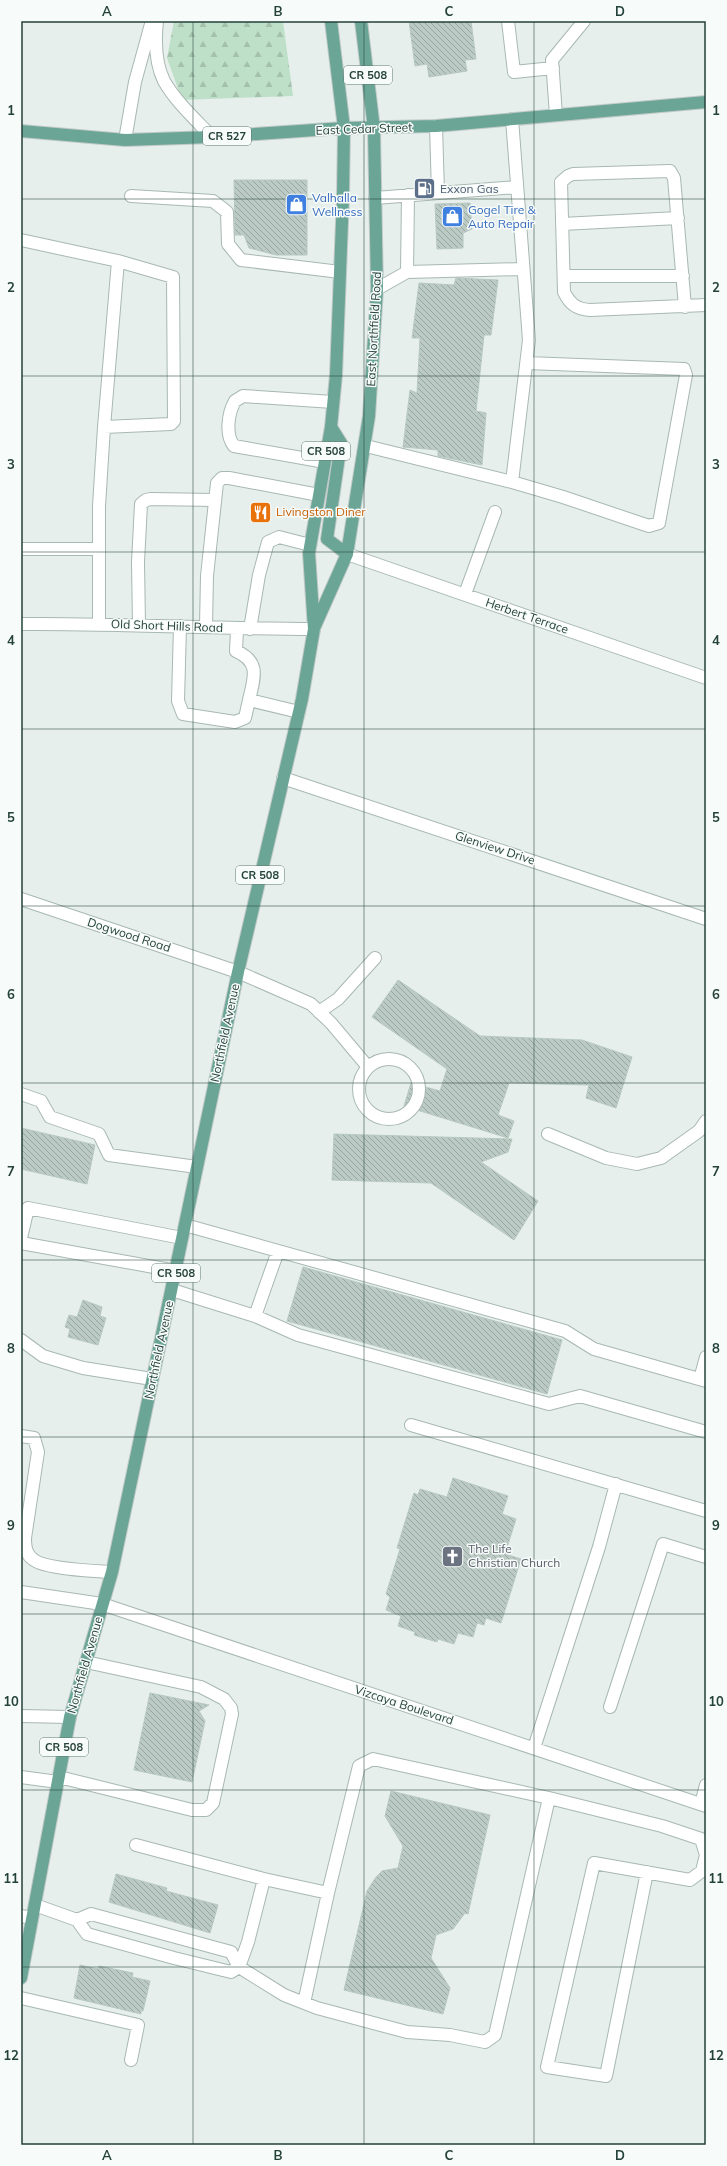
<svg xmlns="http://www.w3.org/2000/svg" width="727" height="2166" viewBox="0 0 727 2166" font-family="Mulish,sans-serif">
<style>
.forest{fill:url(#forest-firs)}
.building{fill:url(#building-back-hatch);stroke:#b8c9c2}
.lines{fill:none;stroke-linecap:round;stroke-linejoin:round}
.minor-casing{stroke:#a8b8b2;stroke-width:14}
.major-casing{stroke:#c2cac8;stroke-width:14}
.minor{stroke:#fff;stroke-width:12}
.major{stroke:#6aa596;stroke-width:12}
.grid{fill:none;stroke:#24423a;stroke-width:1;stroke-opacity:0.55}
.labels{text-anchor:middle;stroke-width:3;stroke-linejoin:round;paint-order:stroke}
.shield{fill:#f7fbf9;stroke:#637a73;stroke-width:1}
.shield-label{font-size:11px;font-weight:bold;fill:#24423a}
.street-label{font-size:12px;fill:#24423a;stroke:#f7fbf9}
.service-label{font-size:12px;fill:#4e5e75;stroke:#f7fbf9;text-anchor:start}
.shop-label{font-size:12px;fill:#366cbe;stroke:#f7fbf9;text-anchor:start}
.food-label{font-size:12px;fill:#c56008;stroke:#f7fbf9;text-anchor:start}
.worship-label{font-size:12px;fill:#5b616d;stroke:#f7fbf9;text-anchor:start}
.neatline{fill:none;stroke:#24423a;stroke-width:1.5}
.grid-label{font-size:13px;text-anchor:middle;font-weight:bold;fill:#24423a}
</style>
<defs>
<pattern id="forest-firs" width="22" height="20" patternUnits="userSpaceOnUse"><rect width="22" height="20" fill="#bfe0c8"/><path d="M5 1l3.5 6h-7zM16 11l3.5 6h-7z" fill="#a4c1ad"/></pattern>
<pattern id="building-back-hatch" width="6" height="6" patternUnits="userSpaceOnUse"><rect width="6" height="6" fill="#bbcac4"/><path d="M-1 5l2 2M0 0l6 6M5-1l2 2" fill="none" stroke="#98a6a0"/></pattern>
</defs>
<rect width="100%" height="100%" fill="#e6efeb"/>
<path class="forest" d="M174,21H283L293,96L182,100L167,58Z"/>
<path class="building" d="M409,21H471L476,59L465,60L467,71L429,77L427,64L415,66Z
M234,180H307V255H276L253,249L249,248L244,235H235Z
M470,203L472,229L463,233V248L437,249L435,204Z
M456,278L498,280L491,335H484L476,411L486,413L482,465L438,456V450L403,447L410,390L417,393L420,338H412L419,283L454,285Z
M398,980L480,1036L582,1040L632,1057L616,1108L586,1098L589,1085L509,1083L498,1115L514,1121L508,1138L404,1106L411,1083L440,1091L447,1069L372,1017Z
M21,1128L95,1145L87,1184L21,1169Z
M334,1134L512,1139L508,1152L481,1162L538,1201L514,1240L431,1183L332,1180Z
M303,1267L562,1340L547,1394L287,1321Z
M83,1300L102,1307L100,1316L106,1318L98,1345L68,1337L70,1329L65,1327L69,1315L77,1317Z
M453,1478L508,1496L502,1514L516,1519L505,1554L521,1559L501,1623L486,1618L484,1625L477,1623L473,1637L458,1633L454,1644L438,1639L437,1642L414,1635L415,1632L398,1626L401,1616L386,1610L390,1597L386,1594L400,1549L397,1548L414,1493L418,1495L420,1489L447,1497Z
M150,1693L209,1705L199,1711L205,1721L192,1782L134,1770Z
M391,1791L490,1815L468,1914L465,1913L453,1929L436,1935L431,1958L450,1988L443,2014L344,1990L367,1891L376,1877L382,1871L398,1868L403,1846L385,1816Z
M116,1874L167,1888L166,1891L218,1905L210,1933L109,1902Z
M80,1965L98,1969L99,1966L133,1973L132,1977L150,1981L143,2011L141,2010V2014L74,1998Z"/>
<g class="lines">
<defs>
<path id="minor" d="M157,21C155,40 155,63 164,81C176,102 196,120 212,137
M508,21L514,72L553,68
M556,115L552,60L584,21
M436,126L438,193
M125,140L135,82L151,24
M131,196L213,201L227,212L228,244L241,260L340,272
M375,198L517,187
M562,224L678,218
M21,240L118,261L173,277L174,421L171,424L104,427L99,506V624
M407,272L408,195
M564,276H683
M377,289L407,272L523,269
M685,307L674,178L670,171L573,174L568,176L561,182L564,292C570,304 576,309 590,310L706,305
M104,427L118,261
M366,446L512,482L529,340L512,119
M325,462L234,446C225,435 228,413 235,401L243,396L333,402
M512,482L563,497L649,526L659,523L686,375L684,369L527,363
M21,549H99
M347,554L706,678
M465,594L495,512
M21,624C119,623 216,629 314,629
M139,625L138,562L141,504L146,500L151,499L215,500
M180,626L178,701L183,714L235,722L245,718L249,700
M206,626L207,576L217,483L222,478H229L319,495
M237,629L236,651C261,662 254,678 249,700L299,712
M250,629L259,575L268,542L279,537L310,545
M283,778L706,919
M21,899L238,972L311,1004L331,1023L368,1067
M319,1012L338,999L375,958
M359 1089a30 30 0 1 1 60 0a30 30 0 1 1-60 0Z
M21,1094L41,1101L50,1117L99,1134L109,1155L197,1167
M548,1134L606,1158L637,1164L661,1158L699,1131L706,1121
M185,1225L565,1331L594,1349L706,1381
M21,1238L28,1208L182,1238
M21,1243L176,1271
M172,1290L255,1316L298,1335L549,1404L580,1396L706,1432
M255,1316L278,1251
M21,1340L43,1356L83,1368L152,1379
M700,1379L706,1357
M411,1425L706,1511
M21,1436L34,1438L38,1452L25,1538C25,1547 26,1555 34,1560C46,1569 96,1571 112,1572
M21,1592L102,1604L706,1806
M610,1707L663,1544L706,1557
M21,1716L70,1717
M534,1748L599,1547L616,1484
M21,1777L58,1782
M59,1777L192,1810H206L213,1803L232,1714L231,1708L224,1699L201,1687L86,1662
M549,1798L662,1826L701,1839L706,1855L702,1871L690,1880L594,1863L547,2067L606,2076L647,1872
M701,1804L706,1785
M35,1905L77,1920L87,1934L174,1958L231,1972L239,1967L248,1942L264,1879
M21,1916L32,1918
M77,1920L91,1914L231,1952L239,1967L284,1995L317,2008L407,2032L450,2035L485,2042L495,2035L549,1798L373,1759L359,1766L328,1893L264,1879L136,1845
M21,1998L138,2025L131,2060
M304,2003L328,1893"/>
<path id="major" d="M21,131L125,140L212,137L344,128L436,126L706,102
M331,427L341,443L327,539L347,554
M315,626L347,554L369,416L377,289L374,129L361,21
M21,1978L70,1717L112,1572L238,972L302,699L314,629L309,553L331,427L336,375L343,196L344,128L331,21"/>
</defs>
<use href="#minor" class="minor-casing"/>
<use href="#major" class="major-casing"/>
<use href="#minor" class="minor"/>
<use href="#major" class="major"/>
</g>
<path class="grid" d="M193,21V2145M364,21V2145M534,21V2145M21,199H706M21,376H706M21,552H706M21,729H706M21,906H706M21,1083H706M21,1260H706M21,1437H706M21,1614H706M21,1790H706M21,1967H706"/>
<defs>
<symbol id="fuel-square" viewBox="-11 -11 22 22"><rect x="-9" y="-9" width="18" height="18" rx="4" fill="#5c6f8a" stroke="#f7fbf9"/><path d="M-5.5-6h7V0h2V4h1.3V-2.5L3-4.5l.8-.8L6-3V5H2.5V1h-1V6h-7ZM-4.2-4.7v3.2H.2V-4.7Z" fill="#fff"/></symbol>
<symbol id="shop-square" viewBox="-11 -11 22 22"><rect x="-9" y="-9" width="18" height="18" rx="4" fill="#3f7fe0" stroke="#f7fbf9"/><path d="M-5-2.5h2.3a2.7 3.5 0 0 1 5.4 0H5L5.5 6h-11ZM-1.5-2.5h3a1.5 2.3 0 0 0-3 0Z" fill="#fff"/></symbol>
<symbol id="restaurant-square" viewBox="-11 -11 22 22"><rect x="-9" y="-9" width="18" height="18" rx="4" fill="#e8710a" stroke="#f7fbf9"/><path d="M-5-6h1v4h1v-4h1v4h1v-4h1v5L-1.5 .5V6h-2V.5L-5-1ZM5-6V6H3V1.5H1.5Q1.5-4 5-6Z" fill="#fff"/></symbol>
<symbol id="church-square" viewBox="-11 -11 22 22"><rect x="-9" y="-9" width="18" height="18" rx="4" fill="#6b7280" stroke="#f7fbf9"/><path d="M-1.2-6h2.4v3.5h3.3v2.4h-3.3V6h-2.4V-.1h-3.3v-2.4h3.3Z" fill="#fff"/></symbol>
</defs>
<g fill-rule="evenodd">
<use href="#fuel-square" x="412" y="176" width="25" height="25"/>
<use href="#shop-square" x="284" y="192" width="25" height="25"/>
<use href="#shop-square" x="440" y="204" width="25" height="25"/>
<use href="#restaurant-square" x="248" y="500" width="25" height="25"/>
<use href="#church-square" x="440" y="1544" width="25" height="25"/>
</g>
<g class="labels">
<g class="shield">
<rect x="344" y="66" width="48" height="18" rx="3"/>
<rect x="203" y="127" width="48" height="18" rx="3"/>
<rect x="302" y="442" width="48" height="18" rx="3"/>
<rect x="236" y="866" width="48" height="18" rx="3"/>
<rect x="152" y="1264" width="48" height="18" rx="3"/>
<rect x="40" y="1738" width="48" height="18" rx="3"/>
</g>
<g class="shield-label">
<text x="368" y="79">CR 508</text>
<text x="227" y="140">CR 527</text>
<text x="326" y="455">CR 508</text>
<text x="260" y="879">CR 508</text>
<text x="176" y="1277">CR 508</text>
<text x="64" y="1751">CR 508</text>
</g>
<g class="street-label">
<text transform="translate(364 129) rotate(-2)" y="4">East Cedar Street</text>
<text transform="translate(374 329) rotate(-87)" y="4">East Northfield Road</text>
<text transform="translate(527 616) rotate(19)" y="4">Herbert Terrace</text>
<text transform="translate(167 626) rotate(2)" y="4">Old Short Hills Road</text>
<text transform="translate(495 848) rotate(18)" y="4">Glenview Drive</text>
<text transform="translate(129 935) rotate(18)" y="4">Dogwood Road</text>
<text transform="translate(225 1033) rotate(-78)" y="4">Northfield Avenue</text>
<text transform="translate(159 1350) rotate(-78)" y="4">Northfield Avenue</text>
<text transform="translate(85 1665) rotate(-74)" y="4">Northfield Avenue</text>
<text transform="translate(404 1705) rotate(18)" y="4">Vizcaya Boulevard</text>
</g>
<g class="service-label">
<text x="440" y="193">Exxon Gas</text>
</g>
<g class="shop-label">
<text x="312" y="202">Valhalla<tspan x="312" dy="14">Wellness</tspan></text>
<text x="468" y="214">Gogel Tire &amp;<tspan x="468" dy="14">Auto Repair</tspan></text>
</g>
<g class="food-label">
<text x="276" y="516">Livingston Diner</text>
</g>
<g class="worship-label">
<text x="468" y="1553">The Life<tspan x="468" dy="14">Christian Church</tspan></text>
</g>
</g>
<rect width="727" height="2166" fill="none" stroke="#f7fbf9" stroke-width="44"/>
<rect x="22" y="22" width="683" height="2122" class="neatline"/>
<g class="grid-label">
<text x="107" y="16">A</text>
<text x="278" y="16">B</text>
<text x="449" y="16">C</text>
<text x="620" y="16">D</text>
<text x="11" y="115">1</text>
<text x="716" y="115">1</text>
<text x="11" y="292">2</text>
<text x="716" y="292">2</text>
<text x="11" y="469">3</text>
<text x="716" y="469">3</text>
<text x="11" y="645">4</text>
<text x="716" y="645">4</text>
<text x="11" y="822">5</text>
<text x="716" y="822">5</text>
<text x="11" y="999">6</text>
<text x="716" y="999">6</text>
<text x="11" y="1176">7</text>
<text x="716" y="1176">7</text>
<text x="11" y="1353">8</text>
<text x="716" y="1353">8</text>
<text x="11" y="1530">9</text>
<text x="716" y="1530">9</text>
<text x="11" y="1706">10</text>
<text x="716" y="1706">10</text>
<text x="11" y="1883">11</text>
<text x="716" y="1883">11</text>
<text x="11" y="2060">12</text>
<text x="716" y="2060">12</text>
<text x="107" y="2160">A</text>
<text x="278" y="2160">B</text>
<text x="449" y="2160">C</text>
<text x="620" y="2160">D</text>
</g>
</svg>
